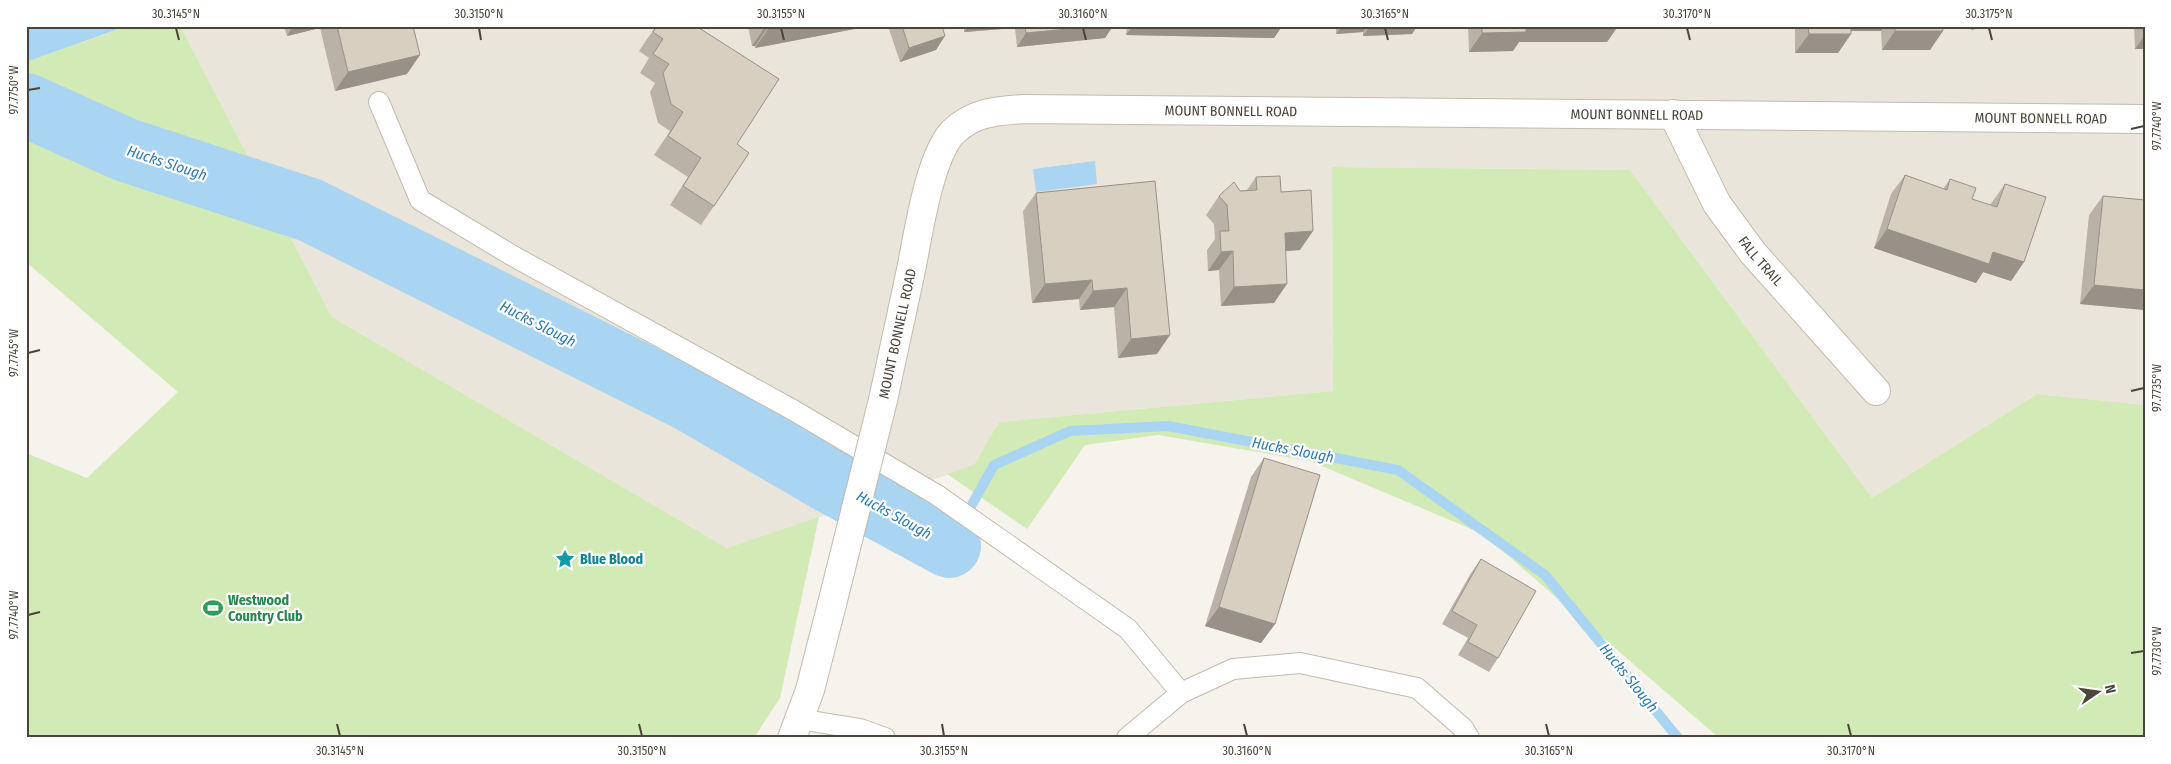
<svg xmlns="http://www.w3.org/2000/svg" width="2171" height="764" viewBox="0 0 2171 764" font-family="'Fira Sans Condensed',sans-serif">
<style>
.residential{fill:#eae5da}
.green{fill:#d2eab5}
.water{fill:#a9d4f2}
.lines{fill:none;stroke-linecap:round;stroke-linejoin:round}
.stream{stroke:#a9d4f2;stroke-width:10}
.river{stroke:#a9d4f2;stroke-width:64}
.service-casing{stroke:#c2bbae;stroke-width:22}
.minor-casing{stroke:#c2bbae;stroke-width:30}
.tertiary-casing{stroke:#c2bbae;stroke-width:30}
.service{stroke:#fff;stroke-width:20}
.minor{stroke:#fff;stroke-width:28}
.tertiary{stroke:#fff;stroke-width:28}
.tertiary-bridge-casing{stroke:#c2bbae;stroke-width:30;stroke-linecap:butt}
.tertiary-bridge{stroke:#fff;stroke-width:28}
.wall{fill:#bab2a6}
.shaded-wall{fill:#979187}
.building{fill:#d8cfc1;stroke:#979187}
.ticks{fill:none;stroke:#4b4439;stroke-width:2}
.labels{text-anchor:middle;stroke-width:4.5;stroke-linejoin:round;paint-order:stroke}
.street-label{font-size:14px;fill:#4b4439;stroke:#fff}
.culture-label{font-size:14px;font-weight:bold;fill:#0d838f;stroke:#fff;text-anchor:start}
.leisure-label{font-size:14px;font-weight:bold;fill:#27864d;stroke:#fff;text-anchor:start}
.water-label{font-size:15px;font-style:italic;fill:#2e7ab2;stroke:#fff}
.neatline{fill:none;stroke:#4b4439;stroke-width:2}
.ticks-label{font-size:12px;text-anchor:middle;fill:#4b4439}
</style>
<rect width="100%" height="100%" fill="#f6f3ec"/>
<path class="residential" d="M180,26H2145V405L2037,394L1872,498L1630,170L1332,167L1333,391L999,422L974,466L727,548L332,317Z"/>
<path class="green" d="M128,26H180L332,317L727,548L819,517L780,698L754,738H26V453L87,478L178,392L26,262V62Z
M1332,167L1630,170L1872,498L2037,394L2145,405V738H1719L1483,534L1310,461L1158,435L1085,445L1027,529L947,474L974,465L999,422L1333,391Z"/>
<path class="water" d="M26,26H127L26,62Z
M1095,161L1097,184L1036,192L1033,169Z"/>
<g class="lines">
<path class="stream" d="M949,546L994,465L1070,431L1168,426L1398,470L1545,575L1678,738"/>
<path class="river" d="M26,105L126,150L310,210L692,401L833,483L949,546"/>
<defs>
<path id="service" d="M379,102L420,200L513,256L793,410L937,495L1128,629L1181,693
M799,719L860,729L885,738
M1127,738L1181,693L1233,669L1300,663L1417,688L1463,728L1469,738"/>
<g id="minor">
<path id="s1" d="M1673,114L1717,204L1753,253L1876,391"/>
</g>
<g id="tertiary">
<path id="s2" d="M883,400C892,357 902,313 911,270C918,236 929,157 953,132C974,112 996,111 1023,109L2145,119"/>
<path d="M792,738L810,690L832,604"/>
</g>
</defs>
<use href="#service" class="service-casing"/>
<use href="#minor" class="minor-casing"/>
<use href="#tertiary" class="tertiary-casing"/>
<use href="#service" class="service"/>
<use href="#minor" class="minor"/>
<use href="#tertiary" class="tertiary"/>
<defs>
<path id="tertiary-bridge" d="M832,604L883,400"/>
</defs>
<use href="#tertiary-bridge" class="tertiary-bridge-casing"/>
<use href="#tertiary-bridge" class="tertiary-bridge"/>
</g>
<path class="wall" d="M284,26H413L407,74L335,91L320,28L287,36Z
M656,26H696L737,144L714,206L701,225L670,205L688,177L654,155L670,131L658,123L650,92L655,83L640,73L649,58L639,51Z
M748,26H870L755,48V46H752Z
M888,26H942L936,50L900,62Z
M964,26H1113L1105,38L1017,47L1015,28L964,32Z
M1127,26H1282L1274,38L1126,35Z
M1336,26H1417L1412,34L1363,36V32L1336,34Z
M1468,26H1618L1607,42H1519L1513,51L1469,52Z
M1795,26H1943L1930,50H1882L1881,31H1851V34L1838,53H1795Z
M2134,26H2145V49H2135Z
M1905,175L1943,189L1950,179L1972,199L1990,205L2005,184L2024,262L2011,281L1983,272L1976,283L1874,248L1891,194Z
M1256,177L1281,192L1300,250L1286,251L1274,303L1221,306L1219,270L1208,271L1207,250L1215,239L1214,224L1206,215L1219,196L1240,191L1247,190Z
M1155,181L1157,354L1118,358L1114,307L1080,310L1079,299L1032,303L1023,211L1036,193Z
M2103,196L2145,200V310L2080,304L2089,215Z
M1264,458L1275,624L1261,643L1205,626L1251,477Z
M1481,559L1498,658L1489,672L1458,655L1468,638L1442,624L1471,573Z"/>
<path class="shaded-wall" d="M293,26H321L320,28L287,36Z
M785,26H870L755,48L768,29Z
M969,26H1016L1015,28L964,32Z
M1099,26H1113L1105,38L1017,47L1026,33Z
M1133,26H1282L1274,38L1126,35Z
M1342,26H1367L1363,32L1336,34Z
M1370,26H1417L1412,34L1363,36Z
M1523,26H1618L1607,42H1519L1513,51L1469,52L1482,33Z
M1632,26H1770V27L1631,28Z
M1841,26H1884L1881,31H1838Z
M1974,26H1989L1971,30Z
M765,27H768L755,46H752Z
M1895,31H1943L1930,50H1882Z
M1809,34H1851L1838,53H1795Z
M2145,35V49H2135Z
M945,36L936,50L900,62L909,48Z
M420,55L407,74L335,91L348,72Z
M1887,229L1993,252L2024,262L2011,281L1983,272L1976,283L1874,248Z
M1313,231L1300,250L1271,252L1285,233Z
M1233,251L1219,270L1208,271L1221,252Z
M1092,280L1079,299L1032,303L1045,284Z
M1287,284L1274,303L1221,306L1234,287Z
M2094,285L2145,290V310L2080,304Z
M1127,288L1114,307L1080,310L1093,291Z
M1170,335L1157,354L1118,358L1131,339Z
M1219,607L1275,624L1261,643L1205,626Z"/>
<path class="building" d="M337,26H413L420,55L348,72Z
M657,26H696L779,79L737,144L749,153L714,206L683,186L701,158L668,136L683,112L671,104L663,73L669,64L653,54L663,39L653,32Z
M765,26H785L768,29V27H765Z
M902,26H942L945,36L909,48Z
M1025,26H1099L1026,33Z
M1482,26H1526V32L1482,33Z
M1808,26H1851V34H1809Z
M1895,26H1943V31H1895Z
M1905,175L1947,190L1950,179L1976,188L1972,199L1997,207L2005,184L2046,197L2024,262L1993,252L1989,264L1887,229Z
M1280,176L1281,192L1311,190L1313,231L1285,233L1287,284L1234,287L1233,251L1221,252L1220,231H1229L1227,205L1219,196L1234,182L1240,191L1257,190L1256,177Z
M1155,181L1170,335L1131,339L1127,288L1093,291L1092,280L1045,284L1036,193Z
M2103,196L2145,200V290L2094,285Z
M1264,458L1320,475L1275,624L1219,607Z
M1481,559L1536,591L1498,658L1468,642L1477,625L1452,611Z"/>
<path class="ticks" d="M176,28L179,40M479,28L481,40M781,28L784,40M1083,28L1086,40M1385,28L1388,40M1687,28L1690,40M1989,28L1992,40M28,90L40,88M2131,129L2144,126M28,353L40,350M2131,391L2144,388M28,615L40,612M2131,653L2144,651M337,724L340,736M639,724L642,736M942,724L944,736M1244,724L1247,736M1546,724L1549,736M1848,724L1851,736"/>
<defs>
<symbol id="sight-bare" viewBox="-9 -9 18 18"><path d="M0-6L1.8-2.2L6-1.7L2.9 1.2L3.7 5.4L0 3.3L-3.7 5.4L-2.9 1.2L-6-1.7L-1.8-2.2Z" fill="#0f9aa8" stroke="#fff" stroke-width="2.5" paint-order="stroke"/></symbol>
<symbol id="stadium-bare" viewBox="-9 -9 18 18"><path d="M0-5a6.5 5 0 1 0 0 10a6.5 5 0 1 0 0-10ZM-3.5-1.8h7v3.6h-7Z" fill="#2e9e5b" stroke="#fff" stroke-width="2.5" paint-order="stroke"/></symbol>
</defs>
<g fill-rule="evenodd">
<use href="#sight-bare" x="551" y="545" width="28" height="28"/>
<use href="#stadium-bare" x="199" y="594" width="28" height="28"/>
</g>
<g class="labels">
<g class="street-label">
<text dy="5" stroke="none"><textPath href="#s2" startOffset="562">MOUNT BONNELL ROAD</textPath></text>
<text dy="5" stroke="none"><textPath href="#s2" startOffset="968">MOUNT BONNELL ROAD</textPath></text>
<text dy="5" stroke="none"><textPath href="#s2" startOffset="1372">MOUNT BONNELL ROAD</textPath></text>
<text dy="5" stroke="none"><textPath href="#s1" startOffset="172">FALL TRAIL</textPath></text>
<text dy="5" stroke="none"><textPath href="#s2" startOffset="68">MOUNT BONNELL ROAD</textPath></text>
</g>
<g class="culture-label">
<text x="580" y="564">Blue Blood</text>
</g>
<g class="leisure-label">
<text x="228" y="605">Westwood<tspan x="228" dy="16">Country Club</tspan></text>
</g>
<g class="water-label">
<text transform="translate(167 163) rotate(18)" y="5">Hucks Slough</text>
<text transform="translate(538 324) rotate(27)" y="5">Hucks Slough</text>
<text transform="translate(1293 450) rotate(11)" y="5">Hucks Slough</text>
<text transform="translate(894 515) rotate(29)" y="5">Hucks Slough</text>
<text transform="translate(1629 678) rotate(51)" y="5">Hucks Slough</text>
</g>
</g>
<rect width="2171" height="764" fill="none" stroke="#ffffff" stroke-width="55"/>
<g transform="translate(2098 692) rotate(77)" stroke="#ffffff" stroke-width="4" paint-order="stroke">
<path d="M0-4L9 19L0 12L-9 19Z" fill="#4b4439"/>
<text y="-8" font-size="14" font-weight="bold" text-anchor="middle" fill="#4b4439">N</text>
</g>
<rect x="28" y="28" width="2116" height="708" class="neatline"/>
<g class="ticks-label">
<text x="176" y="18">30.3145°N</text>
<text x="479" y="18">30.3150°N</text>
<text x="781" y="18">30.3155°N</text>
<text x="1083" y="18">30.3160°N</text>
<text x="1385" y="18">30.3165°N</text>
<text x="1687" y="18">30.3170°N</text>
<text x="1989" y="18">30.3175°N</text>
<text transform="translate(14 90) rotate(-90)" y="4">97.7750°W</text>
<text transform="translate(2157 126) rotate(-90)" y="4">97.7740°W</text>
<text transform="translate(14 353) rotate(-90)" y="4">97.7745°W</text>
<text transform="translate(2157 388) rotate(-90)" y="4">97.7735°W</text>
<text transform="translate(14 615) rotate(-90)" y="4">97.7740°W</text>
<text transform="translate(2157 651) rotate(-90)" y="4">97.7730°W</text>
<text x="340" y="755">30.3145°N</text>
<text x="642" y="755">30.3150°N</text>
<text x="944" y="755">30.3155°N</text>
<text x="1247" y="755">30.3160°N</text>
<text x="1549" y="755">30.3165°N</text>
<text x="1851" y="755">30.3170°N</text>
</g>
</svg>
